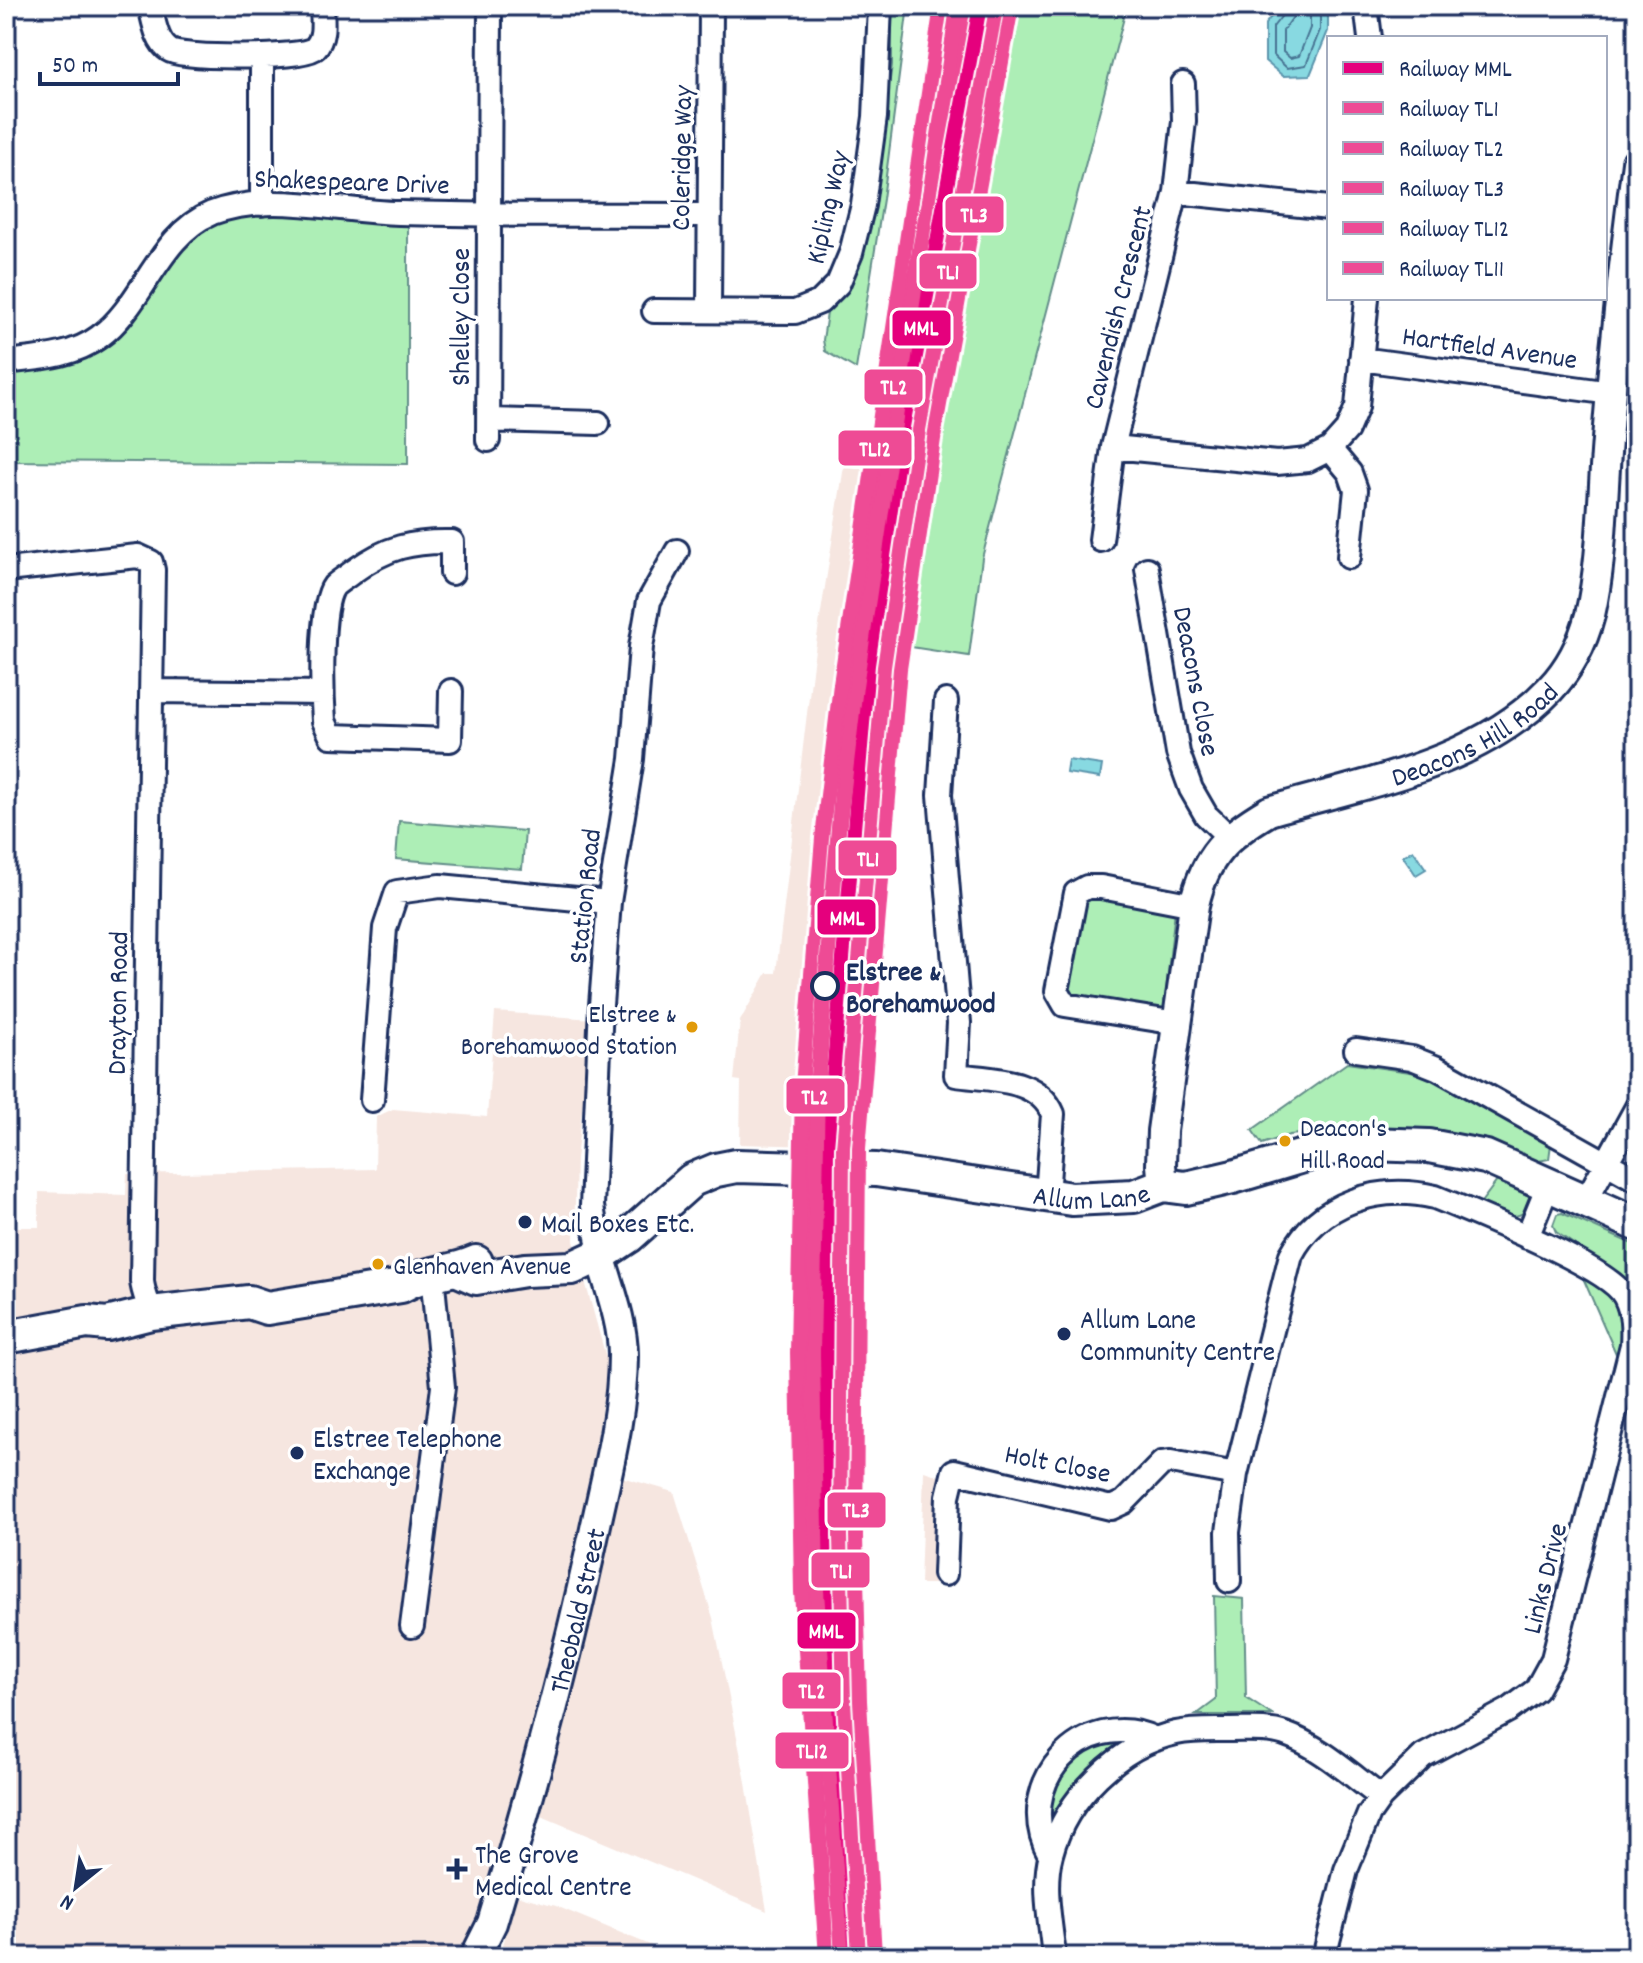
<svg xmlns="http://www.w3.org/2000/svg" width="1643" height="1963" viewBox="0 0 1643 1963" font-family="Dekko,sans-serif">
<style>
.built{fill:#f6e6e0}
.green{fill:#adeeb6;stroke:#648e8a;stroke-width:2}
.water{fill:#88d9e1;stroke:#5c95ad;stroke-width:2}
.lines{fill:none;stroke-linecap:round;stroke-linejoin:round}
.shore{stroke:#477392;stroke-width:2}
.minor-casing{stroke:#1b2f5e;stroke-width:28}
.tertiary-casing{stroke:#1b2f5e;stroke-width:34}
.secondary-casing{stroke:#1b2f5e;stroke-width:38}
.minor{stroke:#fff;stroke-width:22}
.tertiary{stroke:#fff;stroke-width:28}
.secondary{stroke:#fff;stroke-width:32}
.rail-1-casing{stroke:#fff;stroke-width:20}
.rail-2-casing{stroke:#fff;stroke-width:20}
.rail-3-casing{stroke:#fff;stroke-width:20}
.rail-4-casing{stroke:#fff;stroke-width:20}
.rail-5-casing{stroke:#fff;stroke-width:20}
.rail-6-casing{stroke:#fff;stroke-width:20}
.rail-1{stroke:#e5007d;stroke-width:14}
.rail-2{stroke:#ee4b95;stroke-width:14}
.rail-3{stroke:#ee4b95;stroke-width:14}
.rail-4{stroke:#ee4b95;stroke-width:14}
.rail-5{stroke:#ee4b95;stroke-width:14}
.rail-6{stroke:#ee4b95;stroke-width:14}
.stop-dot{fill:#fff;stroke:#1b2f5e;stroke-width:4}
.bus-dot{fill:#e19a09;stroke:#fff;stroke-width:3}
.poi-dot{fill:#1b2f5e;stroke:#fff;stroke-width:3}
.labels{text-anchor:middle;stroke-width:7;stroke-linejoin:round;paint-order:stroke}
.bus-label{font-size:26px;fill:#1b2f5e;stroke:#fff;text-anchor:start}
.street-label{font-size:28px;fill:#1b2f5e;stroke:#fff}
.stop-label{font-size:28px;font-weight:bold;fill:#1b2f5e;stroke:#fff;text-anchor:start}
.poi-label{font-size:28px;fill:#1b2f5e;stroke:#fff;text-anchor:start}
.line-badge{stroke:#fff;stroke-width:3}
.badge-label{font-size:22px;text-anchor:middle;font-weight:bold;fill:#fff}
</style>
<rect width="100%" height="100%" fill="#fff"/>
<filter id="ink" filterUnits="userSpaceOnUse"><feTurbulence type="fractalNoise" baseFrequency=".0125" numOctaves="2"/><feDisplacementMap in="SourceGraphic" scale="16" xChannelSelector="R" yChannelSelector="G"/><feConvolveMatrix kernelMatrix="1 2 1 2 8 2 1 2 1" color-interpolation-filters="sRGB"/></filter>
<g filter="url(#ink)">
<path class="built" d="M844,466L886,473L864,641L898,645L852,1147L740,1144L741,1081L734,1080L740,1021L767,973H776L813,663Z
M495,1012L593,1019L576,1159L574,1241L608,1365L593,1469L674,1492L713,1618L745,1777L767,1911L539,1815L514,1813L463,1957H6V1227H39V1192L126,1195L127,1174L375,1169L376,1117L393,1109L487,1117Z
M924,1471L964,1484L956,1502L953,1584H920Z
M516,1895L556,1906L679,1957H500Z"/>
<path class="green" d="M892,6H908L883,199L856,369L825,351L823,340L827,313L849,285L871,212L892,65Z
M1009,6H1127L982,558L969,656L898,645L911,488Z
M259,213L408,223V464L6,461V372L80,359L199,231L226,218Z
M399,821L525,831L522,869L396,859Z
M1083,895L1175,910L1163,1017L1070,999L1066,990Z
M1347,1063L1431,1075L1551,1144L1549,1159L1533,1162L1423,1132L1342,1130L1289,1135L1262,1144L1252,1130Z
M1497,1181L1533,1198L1529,1209C1512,1223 1495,1216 1476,1209Z
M1562,1213L1637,1246L1635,1286L1556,1232L1553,1225L1557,1214Z
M1580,1271C1620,1295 1627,1311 1617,1356Z
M1214,1596L1244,1599L1246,1698L1272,1715H1196L1216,1700Z
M1133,1737L1051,1830L1048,1788L1086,1744Z"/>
<path class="water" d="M1280,6H1328V31L1310,75L1283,76L1265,61V24Z
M1068,760L1102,765L1100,778L1066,773Z
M1413,850L1426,869L1416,875L1403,856Z"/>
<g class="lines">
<path class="shore" d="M1285,6L1284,13L1273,27V55L1287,68L1306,65L1320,30V6
M1295,6L1293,17L1283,31V52L1290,58L1299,56L1310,28V6"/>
<defs>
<path id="minor" d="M150,6C154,21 156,41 169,50C182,59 305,59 315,48C326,37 322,19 322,6
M1366,6L1370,38
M262,56V204
M1176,192L1184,121L1183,84
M1329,208L1176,192L1113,447L1277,463L1308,460L1330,449
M709,310L711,6
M654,311L795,312L820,302L838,284L851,253L863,205L875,117L880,6
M1361,359L1611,393
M6,362C38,358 72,357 99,337C144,305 158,235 212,213C270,191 339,212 399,213C503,216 606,214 710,215
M489,420L598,423
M488,440L490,6
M1101,540L1113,447
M1349,557L1356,490L1350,473L1330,449L1347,430L1357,407L1367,298
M1147,569L1178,753L1191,789L1206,815L1229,837
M6,570L138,556L151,562L153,570L142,1281C143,1293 148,1301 151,1313
M152,691L322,693
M451,691L450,740L331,736L324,721C322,695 319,605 334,586C339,581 348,576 354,571C387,547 412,541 452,542V573
M946,701L940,795L959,1023L956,1075C990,1080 1038,1077 1053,1114L1047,1196
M1177,1023L1065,1005L1057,991L1076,893L1087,887H1101L1194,905
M1356,1050L1412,1058L1437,1068L1637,1180
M372,1100L385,928L397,892L440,886L609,902
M1586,1200L1637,1107
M1527,1237L1549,1183
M600,1255L592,1206L601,1005L609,902L632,759L641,647L649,601L677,551
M945,1574L948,1496L954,1471L1111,1508L1124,1502L1162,1463L1171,1462L1236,1474
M1229,1581L1228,1532L1236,1474L1291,1255C1319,1202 1378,1184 1435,1197C1471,1212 1610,1267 1625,1297C1633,1313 1633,1328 1632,1345L1553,1659L1536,1690L1509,1710L1423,1756L1381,1797L1369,1814L1346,1870L1324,1957
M412,1626L443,1387L432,1274
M1050,1855C1011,1786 1082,1705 1156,1739
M1054,1957C1051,1924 1042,1887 1051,1854C1066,1798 1119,1745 1176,1733C1194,1729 1213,1730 1231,1730C1248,1730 1268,1728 1285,1734C1320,1746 1352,1776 1381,1797"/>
<g id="tertiary">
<path id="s1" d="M1163,1185L1161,1165L1162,1131L1194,905C1205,856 1226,836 1269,811C1364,783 1478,765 1550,689C1569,669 1583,642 1590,615C1603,559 1602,497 1607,440C1614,347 1625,254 1637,162"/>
<path id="s2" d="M475,1957L492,1923C531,1793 567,1662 595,1529C607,1473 623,1413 623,1355C623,1322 609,1287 600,1255"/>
</g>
<g id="secondary">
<path id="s3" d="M458,1270L476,1278L525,1270L572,1268L600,1255L629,1236L692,1180L716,1170L736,1166L876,1170L1072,1199L1134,1196L1163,1185L1186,1188L1233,1177L1323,1150L1369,1144L1429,1146L1486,1157L1637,1224"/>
<path d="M6,1337L87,1322L107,1324L151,1313L249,1302L267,1308L401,1286C427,1271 449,1274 476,1262"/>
</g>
</defs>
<use href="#minor" class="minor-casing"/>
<use href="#tertiary" class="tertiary-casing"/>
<use href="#secondary" class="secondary-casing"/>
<use href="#minor" class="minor"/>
<use href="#tertiary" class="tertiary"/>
<use href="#secondary" class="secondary"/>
<defs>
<path id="rail-1" d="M843,1957L828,1702L824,1536L827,1147L868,665L903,427L980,6"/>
<path id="rail-2" d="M859,1956L844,1701L840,1536L843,1148L884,667L919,430L996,9"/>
<path id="rail-3" d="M827,1957L812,1703L808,1536L811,1146L852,663L887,424L964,6"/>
<path id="rail-4" d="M875,1955L860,1701L856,1536L859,1148L900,669L935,432L1011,12"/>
<path id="rail-5" d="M826,1957L801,1592L797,1353L802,1086L822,838L840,684L941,6"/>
<path id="rail-6" d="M842,1956L817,1591L813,1353L818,1087L838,840L856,686L957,8"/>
</defs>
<use href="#rail-1" class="rail-1-casing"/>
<use href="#rail-2" class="rail-2-casing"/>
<use href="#rail-3" class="rail-3-casing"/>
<use href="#rail-4" class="rail-4-casing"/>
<use href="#rail-5" class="rail-5-casing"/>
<use href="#rail-6" class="rail-6-casing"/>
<use href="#rail-1" class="rail-1"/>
<use href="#rail-2" class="rail-2"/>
<use href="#rail-3" class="rail-3"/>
<use href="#rail-4" class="rail-4"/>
<use href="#rail-5" class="rail-5"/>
<use href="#rail-6" class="rail-6"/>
</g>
</g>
<circle class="stop-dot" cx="825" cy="986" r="13"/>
<g class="bus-dot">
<circle cx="692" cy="1027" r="7"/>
<circle cx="1285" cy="1141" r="7"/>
<circle cx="378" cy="1264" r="7"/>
</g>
<g class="poi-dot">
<circle cx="525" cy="1222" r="8"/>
<circle cx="1064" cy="1334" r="8"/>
<circle cx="297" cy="1453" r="8"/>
<path d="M453 1857h8v8h8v8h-8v8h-8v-8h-8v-8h8z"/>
</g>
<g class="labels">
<g class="bus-label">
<text x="677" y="1022" text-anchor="end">Elstree &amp;<tspan x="677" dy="32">Borehamwood Station</tspan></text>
<text x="1300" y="1136">Deacon's<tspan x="1300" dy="32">Hill Road</tspan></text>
<text x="393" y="1274">Glenhaven Avenue</text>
</g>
<g class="street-label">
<text transform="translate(680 158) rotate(-89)" y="10">Coleridge Way</text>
<text transform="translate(352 180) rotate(2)" y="10">Shakespeare Drive</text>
<text transform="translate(826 207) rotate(-77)" y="10">Kipling Way</text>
<text transform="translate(1116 307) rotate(-76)" y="10">Cavendish Crescent</text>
<text transform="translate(459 317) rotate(-90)" y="10">Shelley Close</text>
<text transform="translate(1490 346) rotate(8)" y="10">Hartfield Avenue</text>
<text transform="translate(1198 681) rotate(79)" y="10">Deacons Close</text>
<text dy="10" stroke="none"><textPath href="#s1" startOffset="628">Deacons Hill Road</textPath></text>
<text transform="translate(583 896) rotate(-84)" y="10">Station Road</text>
<text transform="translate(116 1003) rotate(-89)" y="10">Drayton Road</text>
<text dy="10" stroke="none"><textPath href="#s3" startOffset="670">Allum Lane</textPath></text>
<text transform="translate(1058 1462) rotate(11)" y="10">Holt Close</text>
<text transform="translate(1543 1578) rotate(-76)" y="10">Links Drive</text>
<text dy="10" stroke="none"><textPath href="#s2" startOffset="362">Theobald Street</textPath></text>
</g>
<g class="stop-label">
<text x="846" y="980">Elstree &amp;<tspan x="846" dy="32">Borehamwood</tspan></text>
</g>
<g class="poi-label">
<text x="541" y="1232">Mail Boxes Etc.</text>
<text x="1080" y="1328">Allum Lane<tspan x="1080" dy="32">Community Centre</tspan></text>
<text x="313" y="1447">Elstree Telephone<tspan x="313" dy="32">Exchange</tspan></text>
<text x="475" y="1863">The Grove<tspan x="475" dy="32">Medical Centre</tspan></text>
</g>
</g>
<g class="line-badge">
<rect x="944" y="195" width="61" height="39" rx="8" fill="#ee4b95"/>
<rect x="918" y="252" width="60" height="38" rx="8" fill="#ee4b95"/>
<rect x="891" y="309" width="61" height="38" rx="8" fill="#e5007d"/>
<rect x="863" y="368" width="61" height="38" rx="8" fill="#ee4b95"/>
<rect x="837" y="429" width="76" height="38" rx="8" fill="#ee4b95"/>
<rect x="837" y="839" width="61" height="38" rx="8" fill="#ee4b95"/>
<rect x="816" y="898" width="61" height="38" rx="8" fill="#e5007d"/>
<rect x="785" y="1077" width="61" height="38" rx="8" fill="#ee4b95"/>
<rect x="826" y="1491" width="61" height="38" rx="8" fill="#ee4b95"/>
<rect x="810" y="1551" width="61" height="38" rx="8" fill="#ee4b95"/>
<rect x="796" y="1611" width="61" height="39" rx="8" fill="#e5007d"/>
<rect x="781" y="1671" width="61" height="39" rx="8" fill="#ee4b95"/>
<rect x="774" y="1731" width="76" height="39" rx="8" fill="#ee4b95"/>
</g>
<g class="badge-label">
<text x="974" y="222">TL3</text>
<text x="948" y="279">TL1</text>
<text x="921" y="335">MML</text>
<text x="894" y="394">TL2</text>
<text x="875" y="456">TL12</text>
<text x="868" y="866">TL1</text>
<text x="847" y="925">MML</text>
<text x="815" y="1104">TL2</text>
<text x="856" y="1517">TL3</text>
<text x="841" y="1578">TL1</text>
<text x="826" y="1638">MML</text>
<text x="812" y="1698">TL2</text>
<text x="812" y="1758">TL12</text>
</g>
<rect width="1643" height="1963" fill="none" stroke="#fff" stroke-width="32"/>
<rect x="16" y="16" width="1611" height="1931" fill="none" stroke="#1b2f5e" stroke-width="3" filter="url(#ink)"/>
<rect x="1327" y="36" width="280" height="264" fill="#ffffff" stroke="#a4acbf" stroke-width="2"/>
<rect x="1343" y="62" width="40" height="12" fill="#e5007d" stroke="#a4acbf" stroke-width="2"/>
<text x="1399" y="76" font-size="24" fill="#1b2f5e">Railway MML</text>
<rect x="1343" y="102" width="40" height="12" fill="#ee4b95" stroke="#a4acbf" stroke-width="2"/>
<text x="1399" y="116" font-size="24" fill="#1b2f5e">Railway TL1</text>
<rect x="1343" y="142" width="40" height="12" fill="#ee4b95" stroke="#a4acbf" stroke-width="2"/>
<text x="1399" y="156" font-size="24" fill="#1b2f5e">Railway TL2</text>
<rect x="1343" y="182" width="40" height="12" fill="#ee4b95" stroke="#a4acbf" stroke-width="2"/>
<text x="1399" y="196" font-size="24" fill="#1b2f5e">Railway TL3</text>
<rect x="1343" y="222" width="40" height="12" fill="#ee4b95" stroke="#a4acbf" stroke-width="2"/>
<text x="1399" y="236" font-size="24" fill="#1b2f5e">Railway TL12</text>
<rect x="1343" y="262" width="40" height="12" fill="#ee4b95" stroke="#a4acbf" stroke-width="2"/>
<text x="1399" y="276" font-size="24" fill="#1b2f5e">Railway TL11</text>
<g transform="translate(76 1887) rotate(210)" stroke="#ffffff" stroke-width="6" paint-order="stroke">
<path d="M0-6L14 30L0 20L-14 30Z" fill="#1b2f5e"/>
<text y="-12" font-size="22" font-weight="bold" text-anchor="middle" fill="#1b2f5e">N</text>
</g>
<path d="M40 72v12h138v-12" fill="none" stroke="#1b2f5e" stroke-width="4"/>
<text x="52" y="72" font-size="24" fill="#1b2f5e" stroke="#ffffff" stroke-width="6" paint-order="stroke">50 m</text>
</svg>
